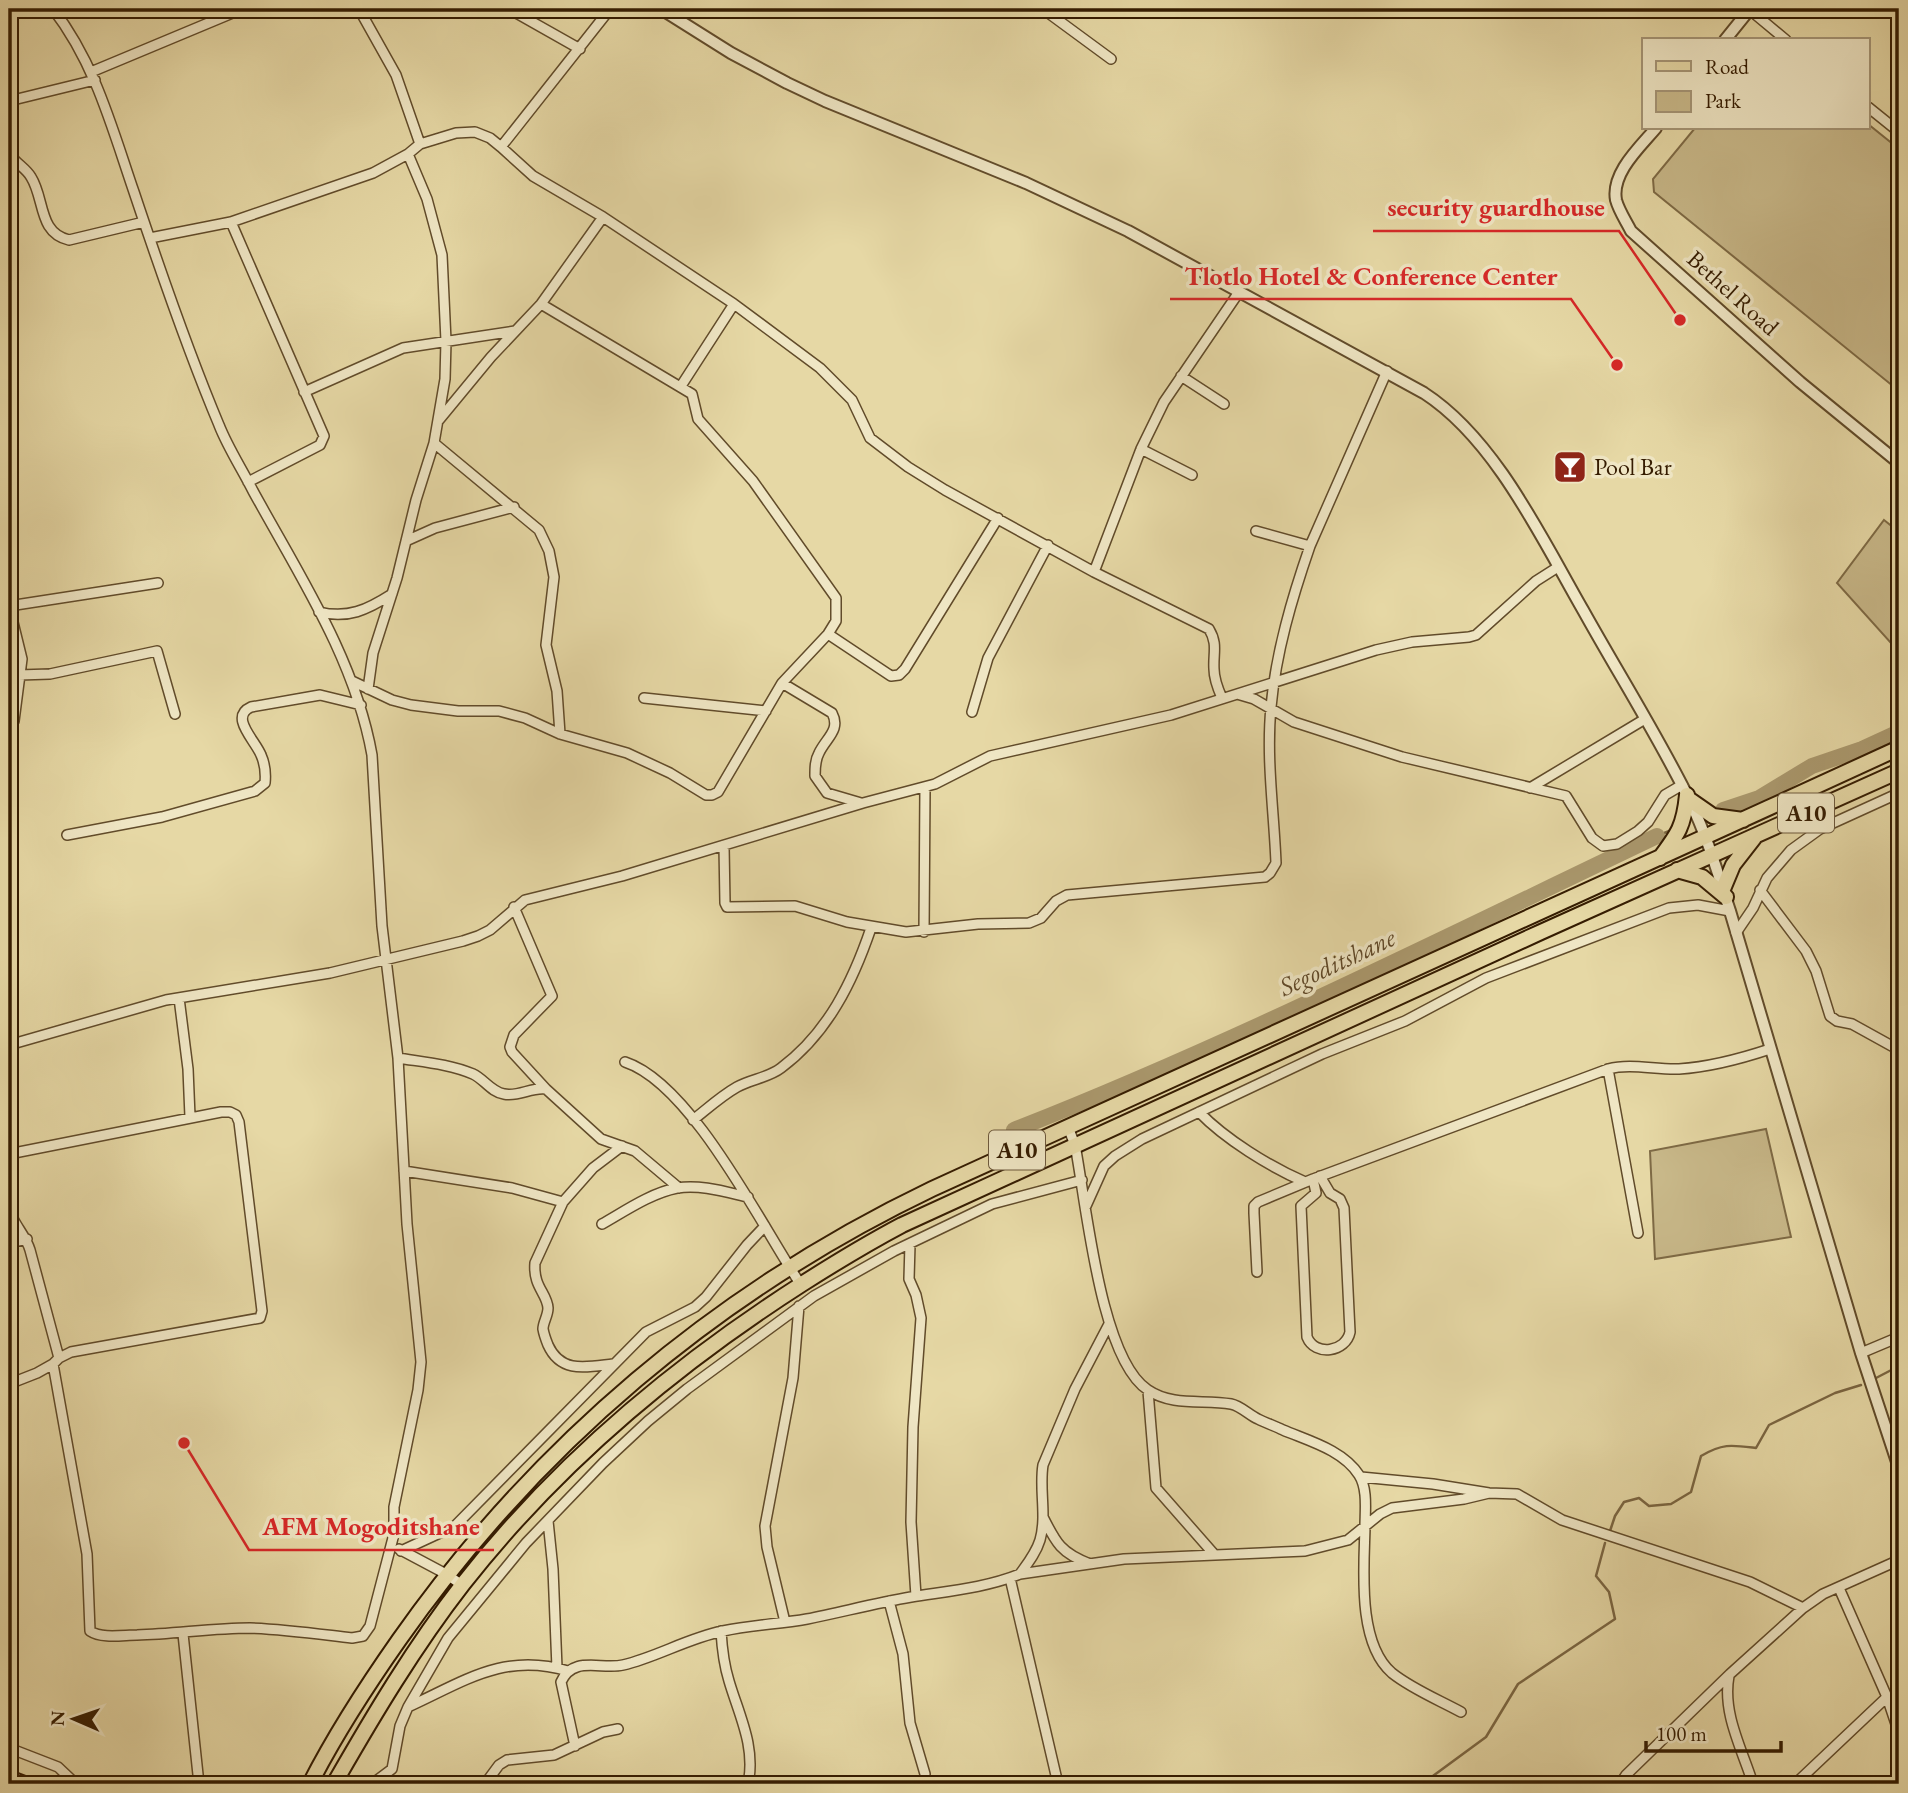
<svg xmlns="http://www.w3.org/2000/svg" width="1908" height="1793" viewBox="0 0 1908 1793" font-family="'EB Garamond',serif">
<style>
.green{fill:#c8b889;stroke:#7e6a45;stroke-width:2}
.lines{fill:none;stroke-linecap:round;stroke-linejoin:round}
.stream{stroke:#7b6642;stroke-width:2.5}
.river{stroke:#aa986d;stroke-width:16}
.minor-casing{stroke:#614b2a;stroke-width:12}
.tertiary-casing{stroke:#614b2a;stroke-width:14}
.secondary-casing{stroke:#351c01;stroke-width:16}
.primary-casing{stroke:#351c01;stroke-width:18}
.minor{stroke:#efe6c4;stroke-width:9}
.tertiary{stroke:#efe6c4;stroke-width:10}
.secondary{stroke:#efe6c4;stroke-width:12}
.primary{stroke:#e6d8a5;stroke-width:14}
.labels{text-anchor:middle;stroke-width:7;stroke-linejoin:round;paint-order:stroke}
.shield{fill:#efe6c4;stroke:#6d593c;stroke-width:2}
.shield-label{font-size:23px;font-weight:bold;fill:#351c01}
.street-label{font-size:24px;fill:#351c01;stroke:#efe6c4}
.poi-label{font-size:24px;fill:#351c01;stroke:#efe6c4;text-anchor:start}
.water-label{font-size:26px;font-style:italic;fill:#5e4727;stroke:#efe6c4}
.leader{fill:none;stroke:#d62828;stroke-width:2.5}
.callout-dot{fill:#d62828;stroke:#efe6c4;stroke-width:2.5}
.callout-label{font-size:26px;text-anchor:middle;font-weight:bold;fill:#d62828;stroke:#efe6c4;stroke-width:7;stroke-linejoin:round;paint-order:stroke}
</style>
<rect width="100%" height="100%" fill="#e6d8a5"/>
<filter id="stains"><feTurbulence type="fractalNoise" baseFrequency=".00286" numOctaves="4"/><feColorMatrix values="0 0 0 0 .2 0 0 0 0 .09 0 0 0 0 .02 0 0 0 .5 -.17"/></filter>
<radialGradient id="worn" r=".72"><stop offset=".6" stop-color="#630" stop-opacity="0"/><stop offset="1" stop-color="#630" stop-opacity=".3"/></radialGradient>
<path class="green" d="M1868,124L1899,149V391L1654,192L1653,179L1695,128H1868Z
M1884,520L1899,532V652L1837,583Z
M1766,1129L1791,1237L1655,1259L1650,1151Z"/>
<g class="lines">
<path class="stream" d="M1657,836L1674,829
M1876,1378L1899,1366
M1610,1531L1615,1516L1624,1502L1639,1498L1649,1506L1671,1504L1691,1492L1701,1456C1723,1443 1732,1445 1756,1448L1769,1425L1835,1393L1861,1385
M1422,1784L1486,1737L1518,1684L1615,1619L1609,1592L1596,1576L1605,1543"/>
<path class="river" d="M1723,810L1759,798L1812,766L1862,749L1899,732
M1014,1130C1233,1044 1445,937 1657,836"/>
<defs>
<path id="minor" d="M359,9L396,75L420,144
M509,9L580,49
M1043,9L1111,59
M1750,10L1786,40
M91,72L242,9
M9,101L95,80
M1868,107L1899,132
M501,147L610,9
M9,153C15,163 26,168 31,177C45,199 38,233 69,240L144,222
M231,222L324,436L320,445L248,482
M150,238L231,222L373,173L408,154L420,144L456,133L475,132L490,138L501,147L533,176L603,217L734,304L820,368L852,400L870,438L908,467L945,490L1094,572L1209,629C1218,644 1213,653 1214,669C1214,679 1218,689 1222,698
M1181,376L1224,404
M681,386L734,304
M304,392L403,348L515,331
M439,420L491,357L541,304L603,217
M434,443L539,530L549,551L554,577L546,645L557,691L560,734
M1141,449L1192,475
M1256,531L1310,546L1387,371
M406,541L435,528L514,507
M1094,572L1141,449L1164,402L1239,292
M9,606L158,583
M9,606L22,659L14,721L9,728
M319,612C348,619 367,610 392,594
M828,634L891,676L899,675L905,669L998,518
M19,675L50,674L157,651L175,714
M352,681L392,700L411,705L458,711H499L525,718L560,734L627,753L670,773L706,795H712L718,792L782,683L828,634L836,621V598L753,481L698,419L692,394L541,304
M782,683L832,713C841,730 826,738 819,753C815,760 815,768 815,776L827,793L861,803
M368,689L373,653L397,578L416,500L434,443L445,379L446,341L442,255L427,199L408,154
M1237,694L1254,699L1294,722L1402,757L1566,796L1592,838L1603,846L1617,844L1638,831L1648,822L1665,795L1682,785
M644,698L766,711
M972,712L988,658L1048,545
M1530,788L1645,719
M67,835L162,817L255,791L265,783C266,773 265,764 261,755C255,740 229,717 251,707L320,695L361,705
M724,846L725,903L727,907L795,906L847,922L906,932L978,924L1029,923L1041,918L1056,901L1067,895L1265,877L1270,873L1276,863C1274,811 1266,759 1271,707C1276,652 1292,598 1310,546
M1760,890L1806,951L1816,971L1830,1016L1837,1021L1852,1024L1899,1050
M514,907L552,996L514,1035L510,1047L512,1052L546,1089
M924,932L925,787
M1736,933L1753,908L1767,878L1791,850L1820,829L1899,793
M179,998L188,1069L190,1117
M9,1028L10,1044
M9,1045L166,1000L330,973L463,941L478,936L490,930L525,900L622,876L863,803L935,784L990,756L1171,715L1376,650L1412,642L1469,637L1476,635L1536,581L1558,567
M398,1058C423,1062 450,1064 473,1074C484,1079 491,1092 504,1094C519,1097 531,1087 546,1089L601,1139L635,1151L679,1188
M625,1062C692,1084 762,1227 801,1285
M1608,1069L1638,1233
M1199,1112C1225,1139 1270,1167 1305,1182
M693,1120C707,1109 721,1096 737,1087C751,1079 768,1078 781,1068C828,1033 853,981 871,928
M1068,1127L1075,1145C1086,1201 1100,1359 1148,1390C1173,1407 1204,1399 1231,1404C1241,1406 1249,1415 1258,1419C1266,1423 1275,1426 1283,1430C1309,1441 1343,1450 1359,1475C1368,1489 1365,1511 1365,1527C1364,1569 1357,1643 1392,1673C1412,1689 1439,1700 1461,1712
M9,1154L221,1112H230L236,1115L239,1122L262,1311L260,1318L71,1352L59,1358
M404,1171L512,1188L563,1202
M1313,1179L1316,1193L1301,1206L1307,1337C1315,1357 1346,1352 1350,1332L1344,1208L1340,1199L1330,1193L1320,1176
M9,1205C11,1223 25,1233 30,1250L59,1358L53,1364L87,1554L90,1631C102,1639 123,1635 137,1635C175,1634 213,1628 250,1628C284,1629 318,1634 352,1638L363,1636L370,1626L394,1534V1507L418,1390L421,1362L407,1224L398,1058L382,926L372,755C355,659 299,575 253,491C242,469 228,448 219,425C187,349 160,270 134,192C112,128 95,63 53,9
M1086,1206L1104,1166L1115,1156L1142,1139L1322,1054L1405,1021L1486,978L1669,908L1698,905L1730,911
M602,1224C625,1211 651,1193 677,1188C700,1184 726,1192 748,1197
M9,1243L27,1239
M910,1244L909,1279L916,1295L921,1318L913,1427L911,1522L916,1596
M1257,1272L1254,1213V1206L1258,1202L1313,1179L1608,1069C1631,1063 1655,1070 1679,1069C1710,1067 1740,1059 1770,1049
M1861,1353L1899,1337
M613,1364C587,1367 561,1374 548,1345C546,1340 544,1335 543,1329C543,1322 548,1316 548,1308C547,1293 533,1287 535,1263L563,1202L593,1168L622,1146
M9,1384L37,1373L53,1364
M1148,1391L1156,1488L1213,1553
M1361,1477L1433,1484L1489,1493L1517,1494L1562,1520L1750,1582L1803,1608
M1043,1517C1056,1543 1061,1553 1090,1564
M548,1521L553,1569L557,1668
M399,1549L446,1574L462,1585
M401,1551L455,1526L646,1332L695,1307L706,1297L747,1245L765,1226
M1020,1574L1124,1559L1305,1551L1348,1540L1380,1514L1392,1508L1464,1499L1489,1493
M1010,1578L1058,1784
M1839,1588L1887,1697L1899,1733
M889,1601L903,1654L910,1723L925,1774
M785,1622L767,1547L765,1526L793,1378L799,1306
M721,1631C722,1648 724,1665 729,1681C739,1715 756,1747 748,1784
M183,1634L199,1784
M1729,1676C1722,1713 1742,1749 1753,1784
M408,1707L448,1638L526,1543L603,1463L648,1421L687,1389L814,1296L894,1251L992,1204L1082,1180
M575,1746L561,1682C573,1655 601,1670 623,1665C657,1657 688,1638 723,1631C751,1625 779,1624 807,1619C842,1612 876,1603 911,1597C948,1591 985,1588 1020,1574C1028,1563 1036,1553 1040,1540C1047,1516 1039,1489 1043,1465L1075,1389L1109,1324
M9,1748L58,1767L76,1784
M372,1784L392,1769L400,1726L408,1707C465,1681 504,1652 568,1671
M485,1784L499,1765L507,1760L554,1755L603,1732L618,1729
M1620,1784L1626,1775L1730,1674L1803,1608L1823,1594L1899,1560
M1795,1784L1887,1697"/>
<path id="tertiary" d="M661,9L731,53L787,83L825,101L1026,183L1128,231L1424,393C1495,439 1541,537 1583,610C1618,673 1658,736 1690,801C1707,836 1718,874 1730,911L1861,1353L1899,1468
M1725,40L1750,9
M1656,128C1640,147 1611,173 1616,200C1619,211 1626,221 1631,231L1800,382L1899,463"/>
<path id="secondary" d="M9,1777L27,1784"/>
<path id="primary" d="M1690,800L1713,816L1743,820
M1660,858C1678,834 1684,826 1687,795
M1677,870L1702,877L1726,897
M1723,889L1733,865L1754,838
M310,1784C336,1733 366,1687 399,1640C536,1445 717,1292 932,1189C1254,1042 1577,896 1899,748
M334,1784C373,1716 414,1647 463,1584C557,1464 674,1366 802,1284C835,1263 868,1243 902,1225L1541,932L1899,771"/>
</defs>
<use href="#minor" class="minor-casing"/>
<use href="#tertiary" class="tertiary-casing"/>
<use href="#secondary" class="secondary-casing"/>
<use href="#primary" class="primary-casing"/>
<use href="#minor" class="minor"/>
<use href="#tertiary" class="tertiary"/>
<use href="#secondary" class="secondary"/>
<use href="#primary" class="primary"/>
</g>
<defs>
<symbol id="bar-square" viewBox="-11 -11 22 22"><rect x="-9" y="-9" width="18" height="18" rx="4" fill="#8f2418" stroke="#efe6c4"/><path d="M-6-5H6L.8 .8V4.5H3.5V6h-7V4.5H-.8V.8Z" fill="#fff"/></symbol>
</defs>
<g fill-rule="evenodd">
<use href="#bar-square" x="1551" y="448" width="38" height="38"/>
</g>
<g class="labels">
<g class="shield">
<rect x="1778" y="793.5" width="56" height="39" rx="5"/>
<rect x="989" y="1130.5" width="56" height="39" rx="5"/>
</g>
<g class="shield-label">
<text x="1806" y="821">A10</text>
<text x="1017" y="1158">A10</text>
</g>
<g class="street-label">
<text transform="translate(1733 293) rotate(42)" y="8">Bethel Road</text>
</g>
<g class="poi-label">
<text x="1594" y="475">Pool Bar</text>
</g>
<g class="water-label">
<text transform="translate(1337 962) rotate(-25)" y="9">Segoditshane</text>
</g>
</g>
<path class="leader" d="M1680 320L1619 231H1373M1617 365L1571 299H1170M184 1443L249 1550H494"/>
<g class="callout-dot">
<circle cx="1680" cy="320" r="7"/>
<circle cx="1617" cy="365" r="7"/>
<circle cx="184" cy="1443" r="7"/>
</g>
<g class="callout-label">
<text x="1496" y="216">security guardhouse</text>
<text x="1371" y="285">Tlotlo Hotel &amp; Conference Center</text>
<text x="371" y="1535">AFM Mogoditshane</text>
</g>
<rect width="1908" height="1793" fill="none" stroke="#e6d8a5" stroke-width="35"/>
<rect x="10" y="10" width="1887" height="1772" fill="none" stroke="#351c01" stroke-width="3.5"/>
<rect x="18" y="18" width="1873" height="1758" fill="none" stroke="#351c01" stroke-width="2"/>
<rect x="1642" y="38" width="228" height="91" fill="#efe6c4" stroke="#a59576" stroke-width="2"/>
<rect x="1656" y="61" width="35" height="10" fill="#e6d8a5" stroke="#a59576" stroke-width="2"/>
<text x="1705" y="74" font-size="21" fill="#351c01">Road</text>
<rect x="1656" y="91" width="35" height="21" fill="#c8b889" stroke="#a59576" stroke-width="2"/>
<text x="1705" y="108" font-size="21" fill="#351c01">Park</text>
<g transform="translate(74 1719) rotate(272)" stroke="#efe6c4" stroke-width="5" paint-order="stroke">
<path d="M0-5L12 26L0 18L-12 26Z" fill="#351c01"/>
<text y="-10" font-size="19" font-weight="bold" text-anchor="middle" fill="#351c01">N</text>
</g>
<path d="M1646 1741v10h135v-10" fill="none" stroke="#351c01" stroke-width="3.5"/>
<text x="1656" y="1741" font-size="21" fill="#351c01" stroke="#efe6c4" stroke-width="5" paint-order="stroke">100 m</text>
<rect width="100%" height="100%" filter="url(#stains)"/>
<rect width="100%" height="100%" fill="url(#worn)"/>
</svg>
